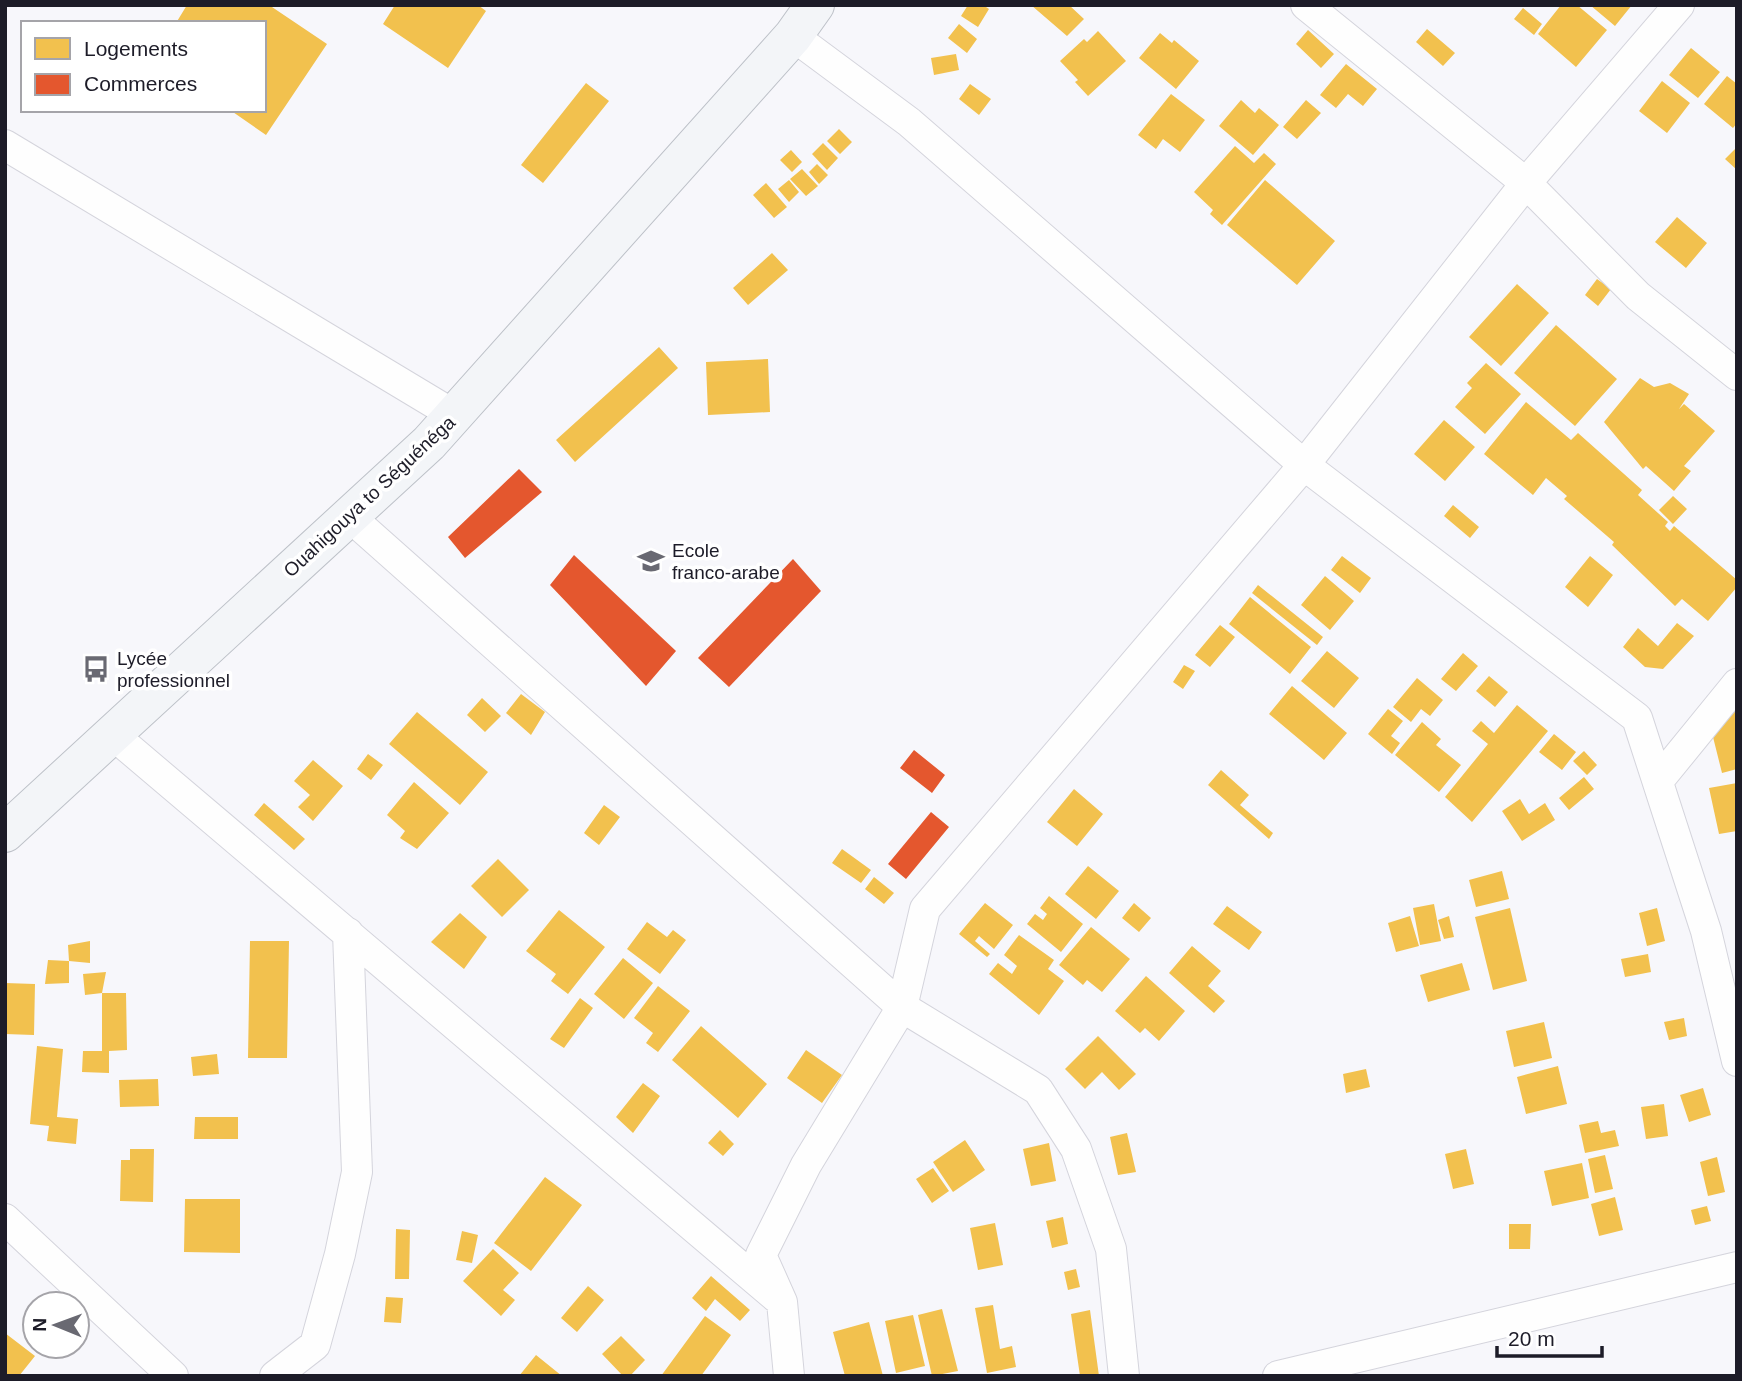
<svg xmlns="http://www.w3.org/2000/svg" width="1742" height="1381" viewBox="0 0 1742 1381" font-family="Helvetica,sans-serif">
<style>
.homes{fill:#f2c14e}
.shops{fill:#e4572e}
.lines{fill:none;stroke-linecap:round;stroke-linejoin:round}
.street-casing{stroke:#d4d4dc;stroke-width:32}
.primary-casing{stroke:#bdc1c8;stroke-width:40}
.street{stroke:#fefefe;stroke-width:30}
.primary{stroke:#f3f5f8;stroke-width:38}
.labels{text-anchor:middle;stroke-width:7;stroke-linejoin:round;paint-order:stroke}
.street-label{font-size:19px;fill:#1d1c28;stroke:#fff}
.poi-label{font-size:19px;fill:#1d1c28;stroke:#fff;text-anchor:start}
</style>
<rect width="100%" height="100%" fill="#f7f7fb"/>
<path class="homes" d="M187,5H269L327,44L266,135L230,110H264V23H176Z
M395,5H478L486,11L448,68L383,24Z
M968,5H983L989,9L978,27L961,16Z
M1031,5H1069L1084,19L1067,36Z
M1561,5H1577L1607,30L1576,67L1538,34Z
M1590,5H1632L1615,26Z
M1523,8L1542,24L1534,35L1514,19Z
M959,24L977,39L967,53L948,38Z
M1427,29L1455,53L1443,66L1416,42Z
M1308,30L1334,54L1321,68L1296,44Z
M1098,31L1126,61L1088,96L1075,82L1078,80L1060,61L1084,39L1087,42Z
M1160,33L1172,43L1174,40L1199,61L1176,89L1139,58Z
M1691,48L1720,72L1698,98L1669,75Z
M956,54L959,70L934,75L931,58Z
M1346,64L1377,89L1363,106L1348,94L1336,108L1320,95Z
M1727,76L1737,84V123L1733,128L1704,104Z
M1662,81L1690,103L1667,133L1639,111Z
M586,83L609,101L543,183L521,165Z
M970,84L991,99L979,115L959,99Z
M1171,94L1205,120L1180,152L1163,139L1156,149L1138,135Z
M1241,100L1255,113L1259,108L1279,125L1253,155L1219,126Z
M1306,100L1321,113L1297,139L1283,127Z
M839,129L852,142L840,154L827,141Z
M823,143L838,158L827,170L812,154Z
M1235,146L1254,163L1264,153L1276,164L1222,225L1210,214L1213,210L1194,192Z
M1737,147V170L1725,159Z
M791,150L802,162L792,172L780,160Z
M817,164L828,175L819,184L809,172Z
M802,169L818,186L806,196L790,179Z
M789,180L799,192L789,202L778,189Z
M1265,180L1335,241L1297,285L1227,225Z
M766,183L787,207L774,218L753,195Z
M1677,217L1707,243L1686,268L1655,242Z
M772,253L788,270L748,305L733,288Z
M1597,279L1611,289L1598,306L1585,295Z
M1517,284L1549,313L1501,366L1469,337Z
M1556,325L1617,379L1575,426L1514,373Z
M659,347L678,368L575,462L556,440Z
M768,359L770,412L708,415L706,362Z
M1486,363L1521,394L1485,434L1455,407L1472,388L1467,383Z
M1640,378L1654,387L1670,383L1689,394L1679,409L1684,404L1715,431L1684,466L1691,471L1674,491L1646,466L1643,469L1604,422Z
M1526,402L1571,440L1578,433L1642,490L1638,495L1668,522L1665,526L1670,531L1674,526L1737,580V587L1708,621L1682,599L1675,606L1612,545L1614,542L1564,499L1567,496L1546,478L1533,495L1484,454Z
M1444,420L1475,447L1445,481L1414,454Z
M1673,496L1687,509L1673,524L1659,510Z
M1453,505L1479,527L1470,538L1444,516Z
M1342,556L1371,578L1360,593L1331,570Z
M1590,556L1613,575L1588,607L1565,587Z
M1325,576L1354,601L1330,630L1301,605Z
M1258,585L1323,637L1317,645L1252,593Z
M1250,597L1311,647L1290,674L1229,624Z
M1677,623L1694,636L1663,669L1645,667L1623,647L1638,628L1658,646Z
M1220,625L1235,637L1210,667L1195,655Z
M1327,651L1359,678L1334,708L1301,681Z
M1463,653L1478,666L1456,691L1441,679Z
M1184,665L1195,671L1183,689L1173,682Z
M1489,676L1508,692L1495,707L1476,691Z
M1417,678L1443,700L1430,716L1421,709L1411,722L1393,707Z
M1292,686L1347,733L1324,760L1269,714Z
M521,694L545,712L531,735L506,713Z
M482,698L501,716L485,732L467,715Z
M1517,705L1548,731L1472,822L1445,797L1488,744L1472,731L1481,721L1494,733Z
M1388,709L1403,721L1391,736L1400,743L1392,754L1368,734Z
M1737,710V769L1722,773L1708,717Z
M417,712L488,772L460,805L389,744Z
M1422,722L1441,739L1436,745L1461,765L1439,792L1395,755Z
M1554,734L1576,752L1562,770L1539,752Z
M1584,751L1597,765L1587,775L1573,761Z
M368,754L383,765L371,780L357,769Z
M313,760L343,786L313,821L298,807L310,795L294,781Z
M1221,770L1249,795L1240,805L1273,833L1269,839L1208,785Z
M1584,777L1594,789L1569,810L1559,798Z
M414,782L449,813L417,849L400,838L405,831L387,815Z
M1737,783V831L1719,834L1709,788Z
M1074,789L1103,814L1077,846L1047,822Z
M1520,799L1529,814L1545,803L1555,820L1522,841L1502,811Z
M264,803L305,839L294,850L254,815Z
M604,805L620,817L599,845L584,833Z
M842,849L871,870L861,883L832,863Z
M498,859L529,890L502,917L471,886Z
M1088,866L1119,891L1096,919L1065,894Z
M1502,871L1509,899L1476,907L1469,880Z
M874,877L894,893L884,904L865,889Z
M1049,896L1083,924L1061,952L1027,924L1035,914L1043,920L1047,914L1040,908Z
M985,903L1013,925L994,949L979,936L975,941L990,954L987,957L959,934Z
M1134,903L1151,918L1139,932L1122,918Z
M1434,904L1441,941L1420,945L1413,908Z
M1227,906L1262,932L1249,950L1213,924Z
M1510,908L1527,981L1493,990L1475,917Z
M1657,908L1665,941L1647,946L1639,913Z
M559,910L605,947L568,994L551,981L556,974L526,951Z
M460,913L487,937L464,969L431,942Z
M1410,916L1419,946L1396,952L1388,923Z
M1449,916L1454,937L1444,939L1438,920Z
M647,922L667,937L673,930L686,940L660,974L627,949Z
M1091,927L1130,959L1102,992L1087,980L1083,985L1059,965Z
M1019,935L1054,960L1048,969L1064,981L1039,1015L989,974L998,963L1012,974L1017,966L1004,955Z
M90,941V963L69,961L68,945Z
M250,941H289L287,1058H248Z
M1192,946L1221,971L1208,986L1225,1001L1214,1013L1169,973Z
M1648,954L1651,972L1625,977L1621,959Z
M623,958L653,983L624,1019L594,994Z
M48,960L69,961V983L45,984Z
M1462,963L1470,990L1428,1002L1420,975Z
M106,972L102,993L85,995L83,974Z
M1146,976L1185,1011L1159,1041L1145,1028L1140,1033L1115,1011Z
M5,983L35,984L34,1035L5,1034Z
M658,986L690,1011L658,1052L646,1043L653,1033L634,1018Z
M102,993H126L127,1050L109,1051V1073L82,1072L83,1051H102Z
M580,998L593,1008L564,1048L550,1039Z
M1684,1018L1687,1036L1669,1040L1664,1022Z
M1544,1022L1552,1058L1514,1067L1506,1031Z
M701,1026L767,1084L738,1118L672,1060Z
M1098,1036L1136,1074L1119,1090L1102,1072L1085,1089L1065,1069Z
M37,1046L63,1049L57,1117L78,1119L76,1144L47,1141L49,1126L30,1124Z
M806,1050L842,1075L822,1103L787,1078Z
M217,1054L219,1074L193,1076L191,1057Z
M1558,1066L1567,1104L1526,1114L1517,1077Z
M1366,1069L1370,1087L1346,1093L1343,1074Z
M158,1079L159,1106L120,1107L119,1080Z
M643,1083L660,1096L633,1133L616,1117Z
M1703,1088L1711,1115L1689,1122L1680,1095Z
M1664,1104L1668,1136L1646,1139L1641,1107Z
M195,1117H238V1139H194Z
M1598,1121L1601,1133L1615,1130L1619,1146L1585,1153L1579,1125Z
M720,1130L734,1144L723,1156L708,1143Z
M1127,1133L1136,1172L1118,1175L1110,1137Z
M965,1140L985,1170L953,1192L933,1162Z
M1049,1143L1056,1181L1031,1186L1023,1149Z
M130,1149H154L153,1202L120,1201L121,1160H130Z
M1466,1149L1474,1184L1453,1189L1445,1154Z
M1605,1155L1613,1189L1595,1193L1588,1159Z
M1717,1157L1725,1192L1708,1196L1700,1162Z
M1582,1163L1589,1198L1552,1206L1544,1171Z
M933,1168L949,1191L932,1203L916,1179Z
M545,1177L582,1205L531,1271L494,1243Z
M1615,1197L1623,1230L1599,1236L1591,1204Z
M185,1199H240V1253L184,1252Z
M1707,1206L1711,1221L1695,1225L1691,1210Z
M1063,1217L1068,1244L1052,1248L1046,1221Z
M995,1223L1003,1265L978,1270L970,1228Z
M1509,1224H1531L1530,1249H1509Z
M396,1229L410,1230L409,1279H395Z
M462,1231L478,1235L472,1263L456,1260Z
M493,1249L519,1273L503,1290L515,1300L501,1316L463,1281Z
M1076,1269L1080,1287L1068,1290L1064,1272Z
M711,1276L750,1310L740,1321L715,1299L706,1311L692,1298Z
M588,1286L604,1300L577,1332L561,1318Z
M386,1297L403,1298L401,1323L384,1322Z
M993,1305L1000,1349L1012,1346L1016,1367L987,1373L975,1308Z
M942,1309L958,1371L932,1376L918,1315Z
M1090,1310L1099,1376H1080L1071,1314Z
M913,1315L925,1366L896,1373L885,1321Z
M705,1316L731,1335L701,1376H661Z
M869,1322L883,1376H845L833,1332Z
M5,1333L35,1356L19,1376L5,1374Z
M621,1336L645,1360L630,1376H623L602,1354Z
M536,1355L562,1376H519Z"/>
<path class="shops" d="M519,469L542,492L465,558L448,537Z
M574,555L676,651L646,686L550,585Z
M793,559L821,591L729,687L698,658Z
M914,750L945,775L932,793L900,768Z
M931,812L949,827L906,879L888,864Z"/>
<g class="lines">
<defs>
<path id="street" d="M1306,5L1526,183L1638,296L1737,375
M793,36L909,122L1304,465L1637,718L1706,931L1737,1061
M5,145L454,415
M349,516L902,1007L1038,1090L1076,1149L1111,1249L1124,1376
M112,734L776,1297
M1658,781L1737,684
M5,1219L173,1376
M275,1376L315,1345L340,1254L357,1172L348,933
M789,1376L782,1302L761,1255L806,1165L902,1007L925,909L1304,465L1526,183L1679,5
M1278,1376L1737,1267"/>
<path id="primary" d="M5,833L429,443L793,36L815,5"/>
</defs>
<use href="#street" class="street-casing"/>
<use href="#primary" class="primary-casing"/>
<use href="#street" class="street"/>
<use href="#primary" class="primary"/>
</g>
<defs>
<symbol id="school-bare" viewBox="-9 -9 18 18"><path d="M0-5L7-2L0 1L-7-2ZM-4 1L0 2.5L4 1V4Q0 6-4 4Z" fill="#696972" stroke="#fff" stroke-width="2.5" paint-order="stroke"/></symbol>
<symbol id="bus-bare" viewBox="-9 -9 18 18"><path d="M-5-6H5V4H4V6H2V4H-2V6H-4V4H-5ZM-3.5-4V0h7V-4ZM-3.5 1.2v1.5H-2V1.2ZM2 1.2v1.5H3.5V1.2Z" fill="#696972" stroke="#fff" stroke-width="2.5" paint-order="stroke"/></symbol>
</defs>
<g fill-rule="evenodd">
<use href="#school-bare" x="632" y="542" width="38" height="38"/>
<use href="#bus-bare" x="77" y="650" width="38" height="38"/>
</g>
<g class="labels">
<g class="street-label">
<text transform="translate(369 496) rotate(-43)" y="7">Ouahigouya to Séguénéga</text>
</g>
<g class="poi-label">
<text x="672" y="557">Ecole<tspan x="672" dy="22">franco-arabe</tspan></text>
<text x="117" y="665">Lycée<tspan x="117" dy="22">professionnel</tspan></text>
</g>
</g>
<rect width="1742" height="1381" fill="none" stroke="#1d1c28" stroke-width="14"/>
<rect x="21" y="21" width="245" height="91" fill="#ffffff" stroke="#a5a4a9" stroke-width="2"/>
<rect x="35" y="38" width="35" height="21" fill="#f2c14e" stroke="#a5a4a9" stroke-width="2"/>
<text x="84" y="56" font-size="21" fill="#1d1c28">Logements</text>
<rect x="35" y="74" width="35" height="21" fill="#e4572e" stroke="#a5a4a9" stroke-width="2"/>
<text x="84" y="91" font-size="21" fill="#1d1c28">Commerces</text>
<g transform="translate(56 1325) rotate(271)"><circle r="33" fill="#ffffff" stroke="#a5a4a9" stroke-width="2"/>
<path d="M0-5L12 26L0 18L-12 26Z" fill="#696972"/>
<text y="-10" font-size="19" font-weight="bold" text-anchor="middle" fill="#1d1c28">N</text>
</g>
<path d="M1497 1346v10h105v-10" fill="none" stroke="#1d1c28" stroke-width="3.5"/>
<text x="1508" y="1346" font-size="21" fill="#1d1c28" stroke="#ffffff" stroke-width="5" paint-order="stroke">20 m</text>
</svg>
